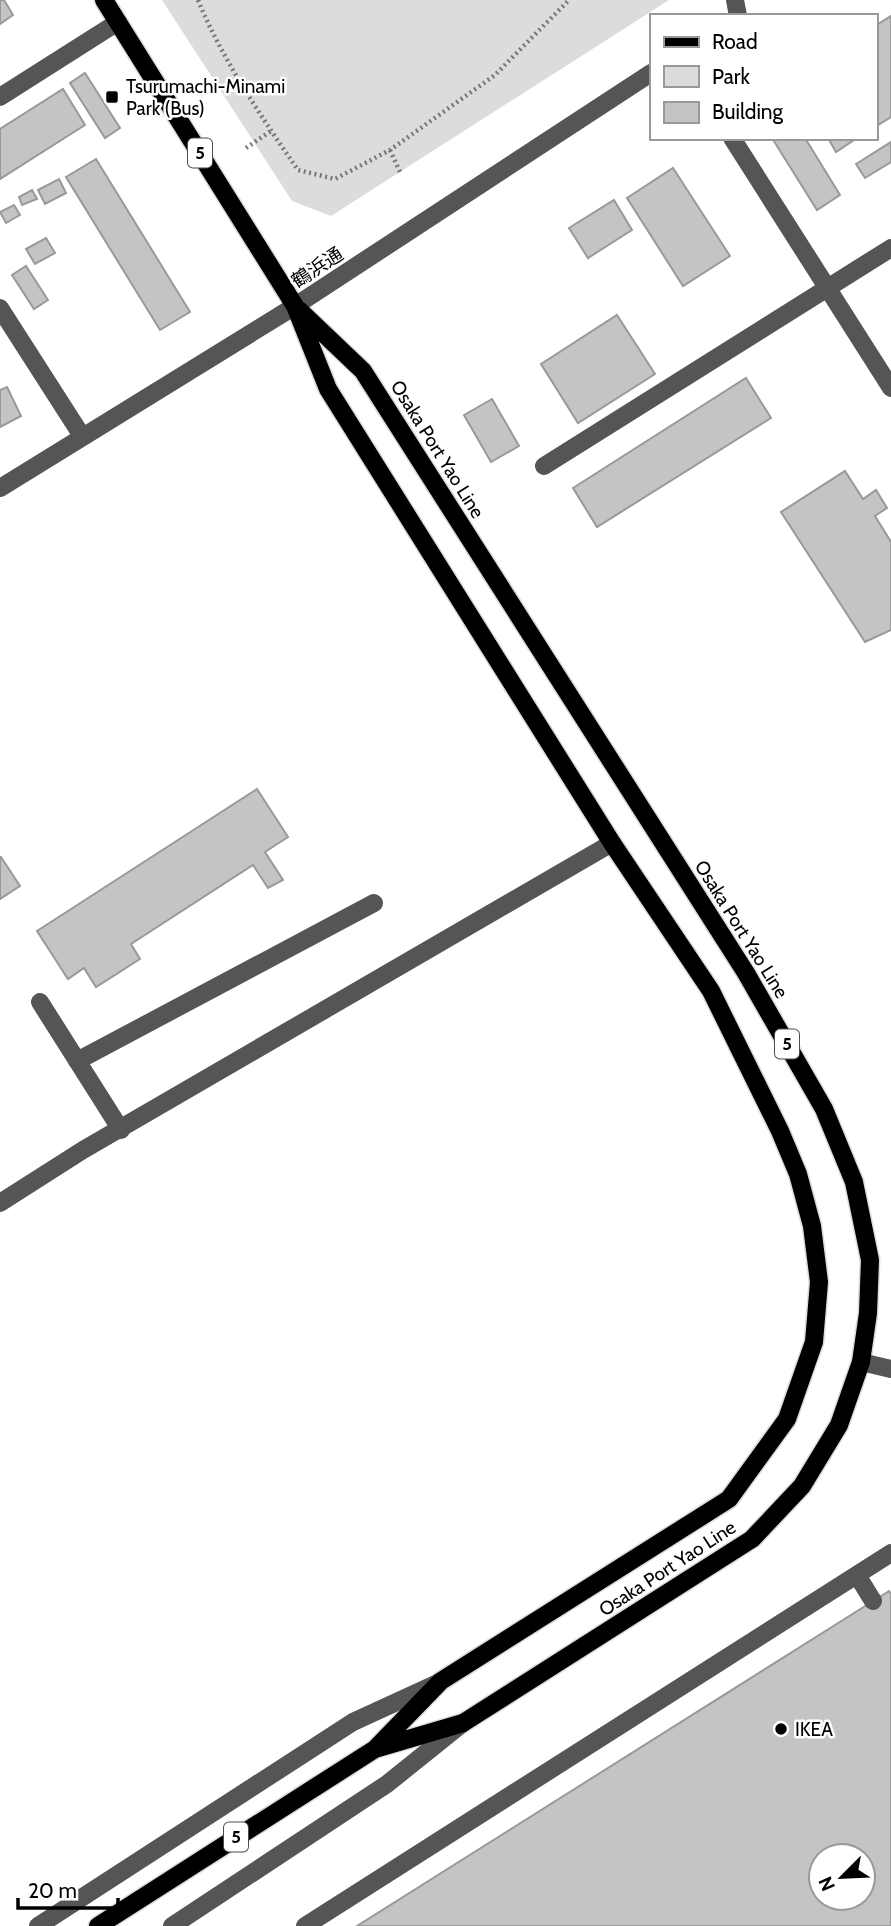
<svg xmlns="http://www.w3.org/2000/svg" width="891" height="1926" viewBox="0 0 891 1926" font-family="Cabin,'Noto Sans JP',sans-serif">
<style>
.green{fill:#dcdcdc}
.building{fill:#c4c4c4;stroke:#999;stroke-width:2;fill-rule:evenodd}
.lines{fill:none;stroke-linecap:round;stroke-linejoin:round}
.major-casing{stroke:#dbdbdb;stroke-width:21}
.path{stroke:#777;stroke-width:4.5;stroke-dasharray:2 3.5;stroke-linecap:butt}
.minor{stroke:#555;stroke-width:18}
.major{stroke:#000;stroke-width:18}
.poi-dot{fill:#000;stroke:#fff;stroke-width:2.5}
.labels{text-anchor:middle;stroke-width:5;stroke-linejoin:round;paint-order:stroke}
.shield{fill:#fff;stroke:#4c4c4c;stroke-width:2}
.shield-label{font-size:18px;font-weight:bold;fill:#000}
.poi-label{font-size:19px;fill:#000;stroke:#fff;text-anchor:start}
.street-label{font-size:19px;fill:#000;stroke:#fff}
</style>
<rect width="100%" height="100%" fill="#fff"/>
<path class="green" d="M162,0H669L331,216L292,201Z"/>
<path class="building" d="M0,0H4L13,15L0,24Z
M891,16V117L875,127V26Z
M85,73L120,128L105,138L70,83Z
M63,89L85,125L0,179V129Z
M772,138H805L840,195L817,210Z
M828,138H857L836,152Z
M891,142V162L865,178L856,164Z
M96,159L190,312L160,330L66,177Z
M673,168L730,256L683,286L627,198Z
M59,179L66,193L45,204L38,190Z
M32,190L37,199L22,205L19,197Z
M614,200L632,230L588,258L569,228Z
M14,205L20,215L6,223L0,212Z
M46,238L55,253L35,264L26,249Z
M26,266L48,300L34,309L12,275Z
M617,315L655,374L578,423L541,364Z
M746,378L771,418L597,527L573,488Z
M7,387L21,416L0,427V390Z
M492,399L519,446L491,462L464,415Z
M845,471L863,499L876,490L887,508L875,516L891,542V630L865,642L781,512Z
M257,789L288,837L265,852L283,880L268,888L253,865L131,944L140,959L96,987L84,968L68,979L37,931Z
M1,857L20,886L0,899V858Z
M889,1591L891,1594V1926H357ZM821,1856H863V1898H821Z"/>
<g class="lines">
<defs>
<path id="major" d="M299,310L363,371L746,973L824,1109L854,1182L870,1260L868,1313L861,1362L839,1425L802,1486L752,1539L463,1723L378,1748
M98,1926L375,1749L441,1681L729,1499L787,1419L814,1342L819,1282L812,1226L798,1174L780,1131L711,991L612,843L328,389L295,306L104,0"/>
</defs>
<use href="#major" class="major-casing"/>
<path class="path" d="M198,0C222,59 262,118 298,170L335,179L390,150L495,75L569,0
M246,148L271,131
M390,150L400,172"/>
<path class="minor" d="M735,0L738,16
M0,97L118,22
M732,138L891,388
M0,308L82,436
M544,466L891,248
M0,488L295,306L651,73
M40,1002L121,1130
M77,1061L374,903
M0,1203L83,1150L612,843
M861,1362L891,1369
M857,1575L873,1601
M38,1926L353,1722L438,1683
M172,1926L387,1784L463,1723
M305,1926L891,1553"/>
<use href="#major" class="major"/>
</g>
<g class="poi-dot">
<rect x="105" y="90" width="14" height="14" rx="3.5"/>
<circle cx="781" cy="1729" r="7"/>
</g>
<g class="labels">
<g class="shield">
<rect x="188" y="138.5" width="24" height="29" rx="5"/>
<rect x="775" y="1029.5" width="24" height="29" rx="5"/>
<rect x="224" y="1822.5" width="24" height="29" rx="5"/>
</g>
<g class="shield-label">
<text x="200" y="159">5</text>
<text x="787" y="1050">5</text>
<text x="236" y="1843">5</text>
</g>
<g class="poi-label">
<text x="126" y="93">Tsurumachi-Minami<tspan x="126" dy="22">Park (Bus)</tspan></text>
<text x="795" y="1736">IKEA</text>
</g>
<g class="street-label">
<text transform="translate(317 267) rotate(-33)" y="7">鶴浜通</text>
<text transform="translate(438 449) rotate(58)" y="7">Osaka Port Yao Line</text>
<text transform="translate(742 929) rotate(58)" y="7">Osaka Port Yao Line</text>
<text transform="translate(667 1568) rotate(-33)" y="7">Osaka Port Yao Line</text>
</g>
</g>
<rect x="650" y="14" width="228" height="126" fill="#ffffff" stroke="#999999" stroke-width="2"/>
<rect x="664" y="37" width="35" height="10" fill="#000000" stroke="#999999" stroke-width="2"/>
<text x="712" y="49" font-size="21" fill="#000000">Road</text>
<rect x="664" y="66" width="35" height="21" fill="#dcdcdc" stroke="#999999" stroke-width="2"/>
<text x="712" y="84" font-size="21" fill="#000000">Park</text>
<rect x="664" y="102" width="35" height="21" fill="#c4c4c4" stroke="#999999" stroke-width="2"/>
<text x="712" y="119" font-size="21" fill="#000000">Building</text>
<g transform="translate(842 1877) rotate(246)"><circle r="33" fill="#ffffff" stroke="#999999" stroke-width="2"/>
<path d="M0-5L12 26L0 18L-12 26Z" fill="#000000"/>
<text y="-10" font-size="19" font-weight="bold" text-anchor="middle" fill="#000000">N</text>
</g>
<path d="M18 1898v10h100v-10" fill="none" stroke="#000000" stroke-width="3.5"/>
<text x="28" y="1898" font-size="21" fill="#000000" stroke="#ffffff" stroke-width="5" paint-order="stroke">20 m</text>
</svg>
